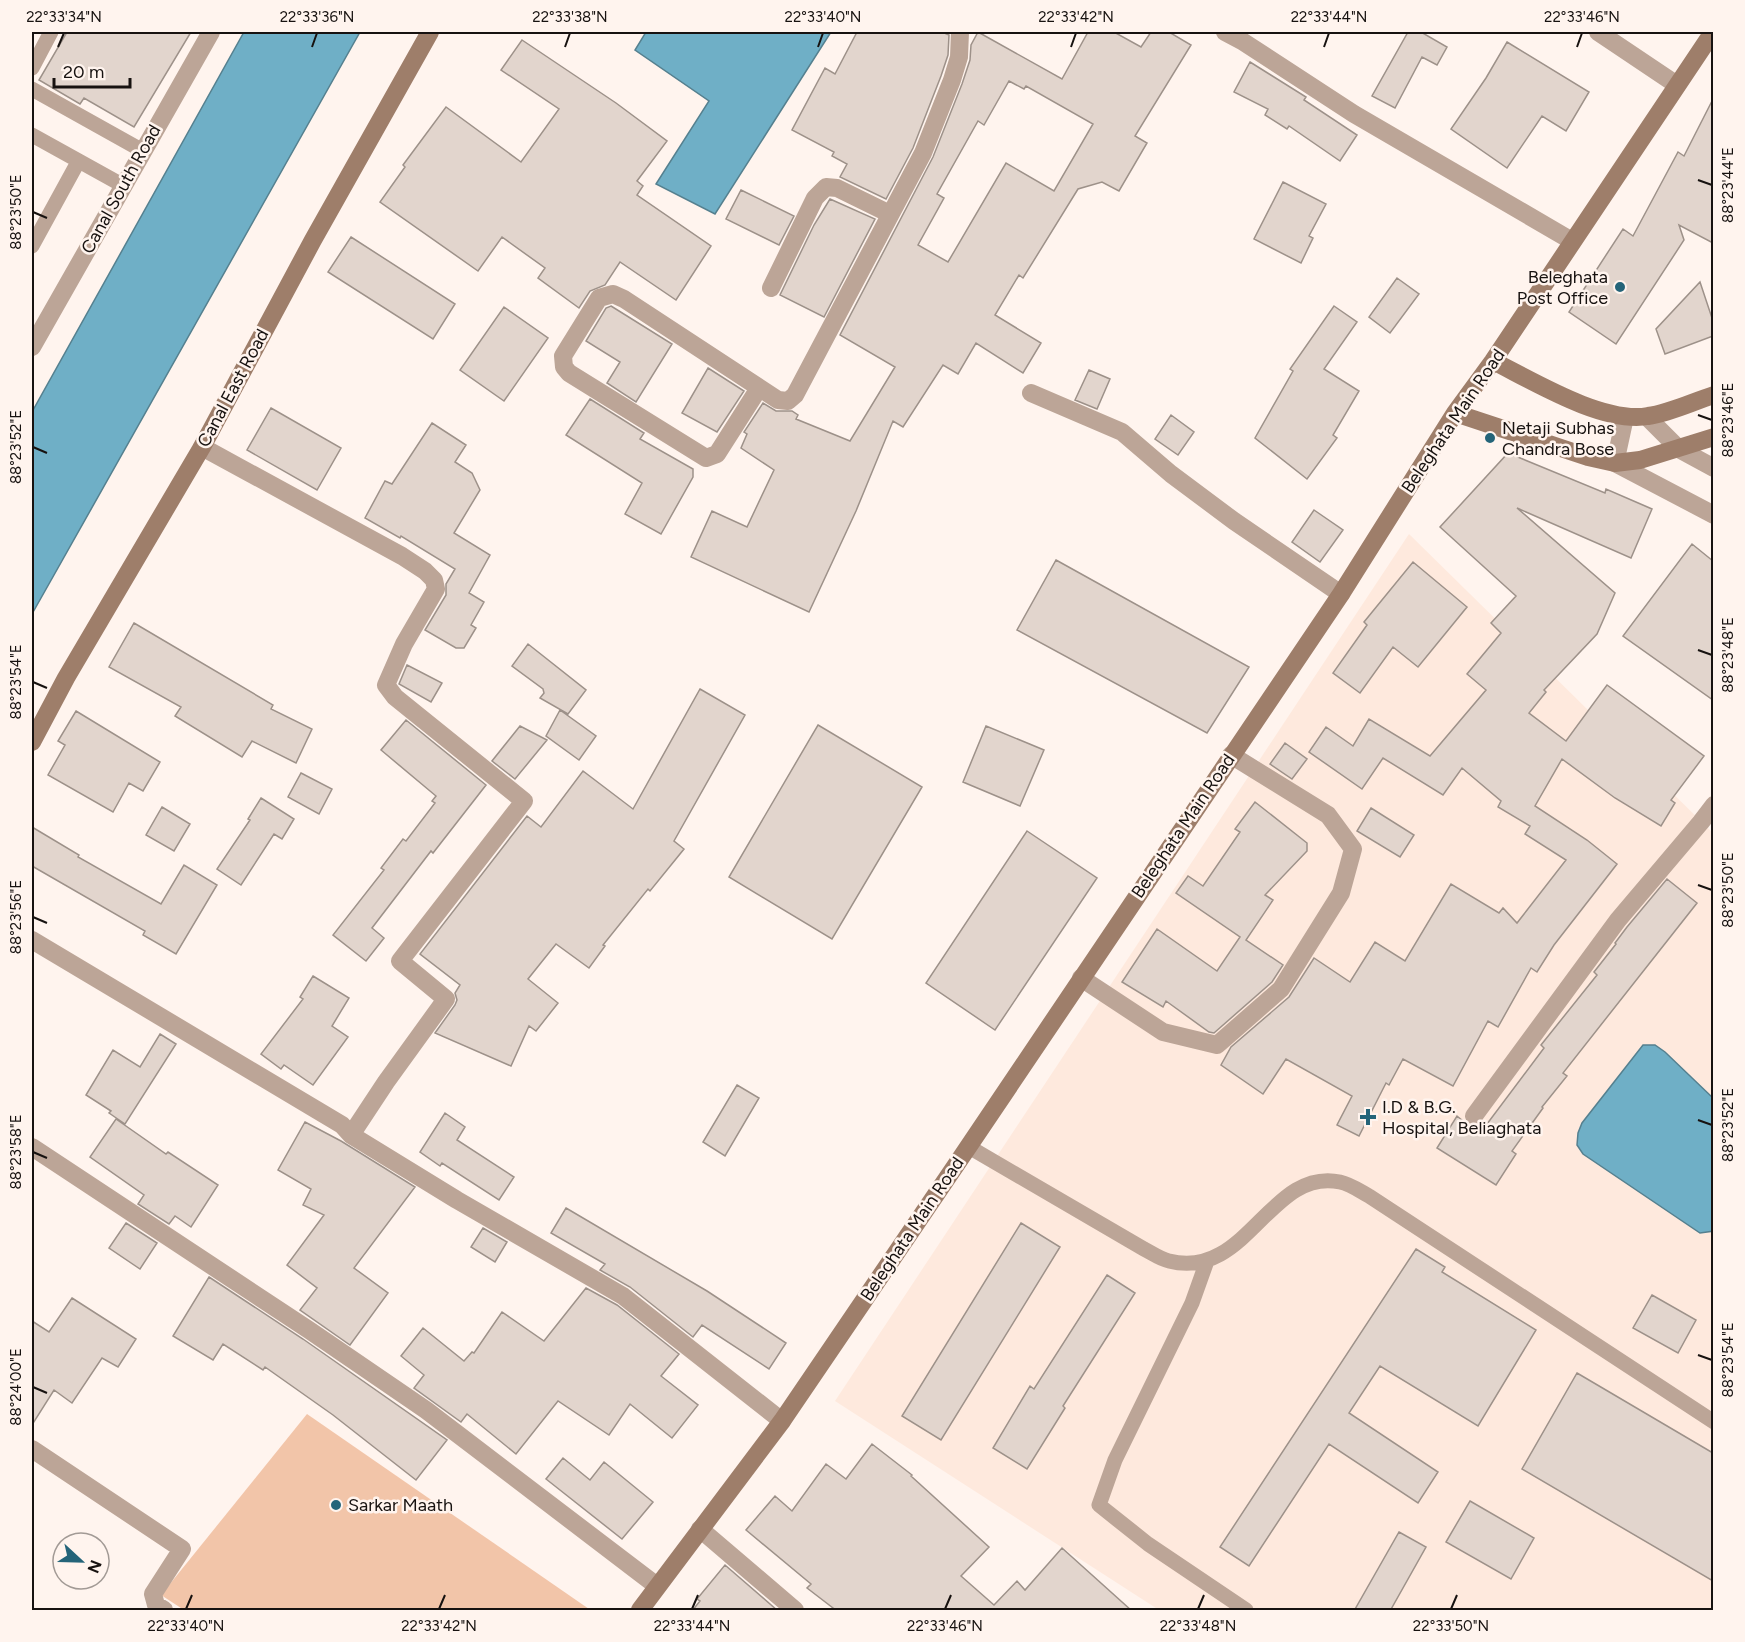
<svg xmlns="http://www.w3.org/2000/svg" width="1745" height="1642" viewBox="0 0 1745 1642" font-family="Figtree,sans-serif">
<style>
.built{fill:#fee9dd}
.green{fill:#f2c5a9}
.water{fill:#6fafc6;stroke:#55808f;stroke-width:1.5}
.building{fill:#e2d5cd;stroke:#9d9189;stroke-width:1.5;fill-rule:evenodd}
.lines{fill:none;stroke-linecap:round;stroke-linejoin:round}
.service{stroke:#bca597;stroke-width:15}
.minor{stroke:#bca597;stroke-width:18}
.tertiary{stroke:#bca597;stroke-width:18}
.secondary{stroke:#9e7e6a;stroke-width:18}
.ticks{fill:none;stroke:#171210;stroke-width:2}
.poi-dot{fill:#246479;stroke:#fff4ee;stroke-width:2}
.labels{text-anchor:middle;stroke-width:5;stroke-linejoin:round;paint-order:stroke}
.street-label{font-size:18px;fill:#171210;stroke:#fff4ee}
.poi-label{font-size:18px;fill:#171210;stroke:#fff4ee;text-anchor:start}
.neatline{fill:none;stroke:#171210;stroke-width:2}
.ticks-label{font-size:15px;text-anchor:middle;fill:#171210}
</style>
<rect width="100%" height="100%" fill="#fff4ee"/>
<path class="built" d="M1409,534L1713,833V1610H1159L835,1401Z"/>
<path class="green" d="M307,1414L589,1609L588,1610H184L161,1595Z"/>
<path class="water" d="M244,32H360L32,614V412Z
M646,32H831L715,214L656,184L709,101L635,50Z
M1643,1045H1655L1665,1052L1713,1098L1714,1231L1700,1233L1583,1154L1577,1145L1578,1133L1582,1123Z"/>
<path class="building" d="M67,32H191L134,127L84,98L80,104L39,80Z
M857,32H942L949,35L948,55L941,76L913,148L886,199L840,177L847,164L832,156L834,152L792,130L825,68L835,74Z
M978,32L1062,79L1088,32H1114L1141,47L1151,32H1169L1191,45L1135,136L1147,143L1119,191L1102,182L1078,189L1023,278L1019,275L995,315L1041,343L1023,373L976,343L958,374L943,365L903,427L893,421L856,511L809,612L691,557L712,511L747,527L774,470L741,448L747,434L744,432L763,403L776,411H792L798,415L796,419L850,441L895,367L840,335L933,157L962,84L970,60L971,45ZM1009,81L1024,89L1026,86L1093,124L1054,191L1006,163L948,262L918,245L944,198L937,194L978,121L984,125Z
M1408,32H1421L1447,47L1437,65L1422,57L1395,108L1372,96Z
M522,40L616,103L667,141L637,181L643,186L637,195L711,246L676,300L620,262L605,285L590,291L579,308L538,278L545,268L502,237L478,271L380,202L405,167L403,165L446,107L521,162L559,109L501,70Z
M1507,42L1589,92L1566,131L1542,116L1507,168L1451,129L1486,78Z
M1250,62L1306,97L1304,100L1357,135L1340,161L1289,126L1287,129L1265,115L1268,109L1234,92Z
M1713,99V243L1679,225L1684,240L1616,344L1569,312L1623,229L1633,236L1678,152L1684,156Z
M1283,182L1326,204L1309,236L1313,238L1301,263L1254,239Z
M741,190L794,216L779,245L726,219Z
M830,199L875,219L824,317L780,295L814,225Z
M351,237L455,304L433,339L328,272Z
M1397,278L1419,294L1390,333L1369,317Z
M1700,282L1713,321V336L1665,354L1656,329Z
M611,306L672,344L636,402L607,383L620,362L586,341L606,308Z
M1334,306L1357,322L1324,369L1359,391L1333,435L1337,438L1307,479L1255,438L1293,371L1290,369Z
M504,307L548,338L504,401L460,370Z
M708,368L744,391L717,432L682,413Z
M1089,370L1110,379L1097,409L1075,400Z
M590,399L644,433L640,439L693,469V477L661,534L625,514L642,483L566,435Z
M271,408L341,448L317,490L247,450Z
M1171,415L1194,432L1178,455L1155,439Z
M432,423L466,445L455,462L472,473L480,490L454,533L490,555L469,593L484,602L471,625L476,628L464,648H456L425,630L446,595V584L455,569L401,536L400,538L365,518L385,481L392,484Z
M1508,453L1605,493L1606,489L1652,509L1631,558L1517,508L1615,593L1597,634L1544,690L1546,692L1529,713L1566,741L1607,685L1704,756L1671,800L1675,803L1661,826L1615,798L1562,759L1535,806L1587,840L1617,864L1554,945L1537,972L1531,968L1498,1027L1488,1021L1453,1086L1403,1059L1389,1085L1386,1083L1359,1136L1337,1125L1352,1096L1286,1059L1263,1094L1221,1065L1231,1047L1289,997L1314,958L1350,982L1375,942L1405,961L1451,884L1499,913L1503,908L1517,923L1566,860L1525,834L1530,826L1498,807L1501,801L1462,768L1443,795L1383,758L1362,789L1309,752L1326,727L1353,746L1369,719L1430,756L1486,690L1467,674L1501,633L1491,623L1516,596L1440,527Z
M1314,510L1343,530L1320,562L1292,542Z
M1692,544L1713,561V700L1623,636Z
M1056,560L1249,667L1207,733L1017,630Z
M1413,562L1467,607L1418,667L1393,647L1360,693L1333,673L1367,625L1364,622Z
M134,623L273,705L271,709L312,729L296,763L252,741L242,757L175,716L181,707L109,667Z
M528,644L586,690L568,714L540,698L544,693L543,689L512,666Z
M407,665L442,683L431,702L399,684Z
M700,689L745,715L674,841L684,849L650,891L648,889L603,945L605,946L589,968L556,944L528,979L558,1003L536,1031L529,1026L511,1066L435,1033L455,1005L457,1000L455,993L460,985L420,954L527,816L541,827L583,771L633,809Z
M560,710L596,736L579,760L546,736Z
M76,711L160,762L143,791L129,783L113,812L48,775L65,745L58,741Z
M406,720L486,785L433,853L431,851L372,928L384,938L366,961L333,935L384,870L381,868L403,839L406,841L435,803L432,801L436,796L381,750Z
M818,725L922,787L832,939L729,877Z
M520,726L547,740L515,779L492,761Z
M986,726L1044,750L1020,806L963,782Z
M1285,743L1307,759L1292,779L1270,764Z
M301,773L332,789L319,814L288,797Z
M261,798L294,819L282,839L274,834L241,885L217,869L250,820L248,819Z
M1255,802L1307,843V851L1265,895L1273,900L1246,940L1283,965L1272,982L1214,1033L1209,1032L1166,1001L1163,1007L1122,982L1157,929L1217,971L1240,937L1176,893L1188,876L1203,886L1240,832L1235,829Z
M162,807L190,824L174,851L146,835Z
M1371,808L1414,835L1400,857L1357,831Z
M32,827L79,855L78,857L161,904L184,865L217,885L176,954L143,935L145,931L32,866Z
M1027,831L1097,878L995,1030L926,983Z
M1667,879L1697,903L1563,1073L1567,1076L1542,1107L1543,1108L1512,1151L1516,1154L1496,1185L1437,1148L1457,1116L1468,1125L1481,1132L1544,1048L1541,1045L1597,975L1594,972L1616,944L1615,943L1627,927Z
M313,976L349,998L332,1026L348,1037L313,1085L284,1065L281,1069L261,1054L303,999L300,997Z
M160,1034L176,1044L125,1124L109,1113L111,1111L86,1095L113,1050L140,1067Z
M737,1085L759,1098L725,1156L703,1142Z
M445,1113L465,1127L457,1140L514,1177L499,1200L442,1163L440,1166L420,1152Z
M116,1119L166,1154L168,1152L218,1185L191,1227L175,1216L169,1224L138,1204L144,1195L90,1157Z
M305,1122L341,1141L415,1187L354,1268L388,1293L350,1345L300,1310L317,1288L287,1265L324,1215L303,1205L311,1189L278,1170Z
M566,1208L707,1291L786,1343L769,1369L702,1325L693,1337L630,1287L600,1270L605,1264L551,1233Z
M126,1223L157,1243L140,1269L109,1248Z
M1021,1223L1060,1247L941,1440L902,1416Z
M483,1228L507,1242L495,1262L471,1247Z
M1416,1249L1445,1267L1442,1272L1536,1330L1478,1426L1380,1366L1349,1413L1438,1472L1418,1503L1329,1444L1249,1566L1220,1547Z
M1107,1275L1135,1293L1063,1406L1065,1408L1027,1469L993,1448L1030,1386L1034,1389Z
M209,1277L303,1339L447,1440L416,1480L333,1415L265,1367L263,1370L223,1344L213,1360L173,1336Z
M586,1288L617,1305L679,1354L661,1376L698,1405L672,1438L630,1404L609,1435L558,1401L516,1454L467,1414L461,1422L414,1388L424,1375L401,1356L423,1328L464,1361L472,1352L474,1353L502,1312L544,1341Z
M1652,1295L1696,1320L1678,1353L1633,1328Z
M72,1298L136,1339L118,1367L102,1358L72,1403L54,1390L32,1425V1321L49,1332Z
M1577,1373L1713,1453V1581L1522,1469Z
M872,1444L912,1475L911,1476L989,1547L961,1576L994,1605L1017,1581L1025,1590L1062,1548L1132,1611H837L807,1588L811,1584L746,1530L775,1496L792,1511L826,1464L846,1479Z
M563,1458L590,1480L604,1462L653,1502L622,1539L546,1479Z
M1470,1501L1534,1538L1511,1579L1446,1542Z
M1399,1532L1426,1547L1390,1611H1354Z
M725,1565L778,1611H692L700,1601L697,1599Z"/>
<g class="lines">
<path class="service" d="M32,68L51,32
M32,89L143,151
M32,135L124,186
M32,246L78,162
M969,1147L1144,1249C1152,1253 1160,1259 1169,1261C1247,1281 1270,1167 1340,1182C1350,1184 1360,1191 1369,1196L1714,1422
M1207,1261L1192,1303L1115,1460L1099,1505L1148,1544L1246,1610"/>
<path class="minor" d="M1225,32L1242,41L1354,114L1572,241
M1598,32L1677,85
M771,288L815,198L826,187L837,188L890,214
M759,388L717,454L706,458L569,373L564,367L563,356L599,298L613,294L624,299L778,400L788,401L795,395L923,153L952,80L959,57L960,32
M1031,393L1122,432L1171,474L1234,521L1341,594
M202,447L402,556L425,571L434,580L436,589L404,644L386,685L395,697L524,801L400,961L446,999L386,1082L351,1135
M32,940L342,1125L351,1135L457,1200L623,1296L782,1421
M1081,978L1163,1032L1217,1045L1281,989L1341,893L1353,849L1328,815L1231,755
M1474,1116L1618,920L1701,822L1714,805
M32,1147L309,1330L426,1410L657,1586
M32,1449L182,1549L153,1594L156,1605L164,1610
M700,1529L795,1610"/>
<path class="tertiary" d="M32,347L211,32
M1625,417L1615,463L1714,515
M1647,417L1679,449L1714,468"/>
<path class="secondary" d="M1493,361C1533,381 1603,424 1648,416C1670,413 1692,402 1714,395
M1455,413L1588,457L1615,463L1640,460L1714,437
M32,742L66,678L202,447L313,240L430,32
M640,1610L782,1421L956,1165L1341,594L1455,413L1493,361L1713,32"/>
</g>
<path class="ticks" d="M58,47L64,33M312,47L317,33M565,47L570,33M818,47L823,33M1071,47L1076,33M1324,47L1329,33M1577,47L1582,33M1698,180L1712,185M33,212L47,218M1698,415L1712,420M33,447L47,453M1698,650L1712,655M33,682L47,688M1698,885L1712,890M33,917L47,923M1698,1120L1712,1125M33,1152L47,1158M1698,1355L1712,1360M33,1387L47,1393M186,1609L192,1595M439,1609L445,1595M692,1609L698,1595M945,1609L951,1595M1198,1609L1204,1595M1451,1609L1457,1595"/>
<g class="poi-dot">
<circle cx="1620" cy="287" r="6"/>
<circle cx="1490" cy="438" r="6"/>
<path d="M1365 1108h6v6h6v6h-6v6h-6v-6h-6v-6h6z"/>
<circle cx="336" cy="1505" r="6"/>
</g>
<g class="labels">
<g class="street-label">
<text transform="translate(121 189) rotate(-61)" y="6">Canal South Road</text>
<text transform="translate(233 388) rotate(-62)" y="6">Canal East Road</text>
<text transform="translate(1453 421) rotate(-56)" y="6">Beleghata Main Road</text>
<text transform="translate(1183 826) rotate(-56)" y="6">Beleghata Main Road</text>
<text transform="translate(912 1229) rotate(-56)" y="6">Beleghata Main Road</text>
</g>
<g class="poi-label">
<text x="1608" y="283" text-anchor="end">Beleghata<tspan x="1608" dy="21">Post Office</tspan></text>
<text x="1502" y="434">Netaji Subhas<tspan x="1502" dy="21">Chandra Bose</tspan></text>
<text x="1382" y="1113">I.D &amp; B.G.<tspan x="1382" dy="21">Hospital, Beliaghata</tspan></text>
<text x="348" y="1511">Sarkar Maath</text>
</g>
</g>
<rect width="1745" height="1642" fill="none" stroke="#fff4ee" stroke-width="66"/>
<g transform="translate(81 1561) rotate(112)"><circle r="28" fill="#fff4ee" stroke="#a29a95" stroke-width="1.5"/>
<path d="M0-4.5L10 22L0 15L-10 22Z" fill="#246479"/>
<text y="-9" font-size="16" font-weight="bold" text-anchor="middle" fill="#171210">N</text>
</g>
<path d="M54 78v9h76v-9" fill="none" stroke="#171210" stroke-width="3"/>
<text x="63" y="78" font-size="18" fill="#171210" stroke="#fff4ee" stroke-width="4.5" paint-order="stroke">20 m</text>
<rect x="33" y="33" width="1679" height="1576" class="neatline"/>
<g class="ticks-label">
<text x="64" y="22">22°33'34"N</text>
<text x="317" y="22">22°33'36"N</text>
<text x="570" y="22">22°33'38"N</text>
<text x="823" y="22">22°33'40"N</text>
<text x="1076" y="22">22°33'42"N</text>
<text x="1329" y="22">22°33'44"N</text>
<text x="1582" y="22">22°33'46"N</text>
<text transform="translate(1728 185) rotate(-90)" y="5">88°23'44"E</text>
<text transform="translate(16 212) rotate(-90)" y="5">88°23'50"E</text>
<text transform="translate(1728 420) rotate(-90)" y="5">88°23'46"E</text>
<text transform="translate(16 447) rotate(-90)" y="5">88°23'52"E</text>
<text transform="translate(1728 655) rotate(-90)" y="5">88°23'48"E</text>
<text transform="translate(16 682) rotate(-90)" y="5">88°23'54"E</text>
<text transform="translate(1728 890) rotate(-90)" y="5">88°23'50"E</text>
<text transform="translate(16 917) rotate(-90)" y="5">88°23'56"E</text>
<text transform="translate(1728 1125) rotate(-90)" y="5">88°23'52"E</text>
<text transform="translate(16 1152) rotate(-90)" y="5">88°23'58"E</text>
<text transform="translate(1728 1360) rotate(-90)" y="5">88°23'54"E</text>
<text transform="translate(16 1387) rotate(-90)" y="5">88°24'00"E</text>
<text x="186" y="1631">22°33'40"N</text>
<text x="439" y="1631">22°33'42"N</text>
<text x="692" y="1631">22°33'44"N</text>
<text x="945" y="1631">22°33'46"N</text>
<text x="1198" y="1631">22°33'48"N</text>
<text x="1451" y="1631">22°33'50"N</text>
</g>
</svg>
